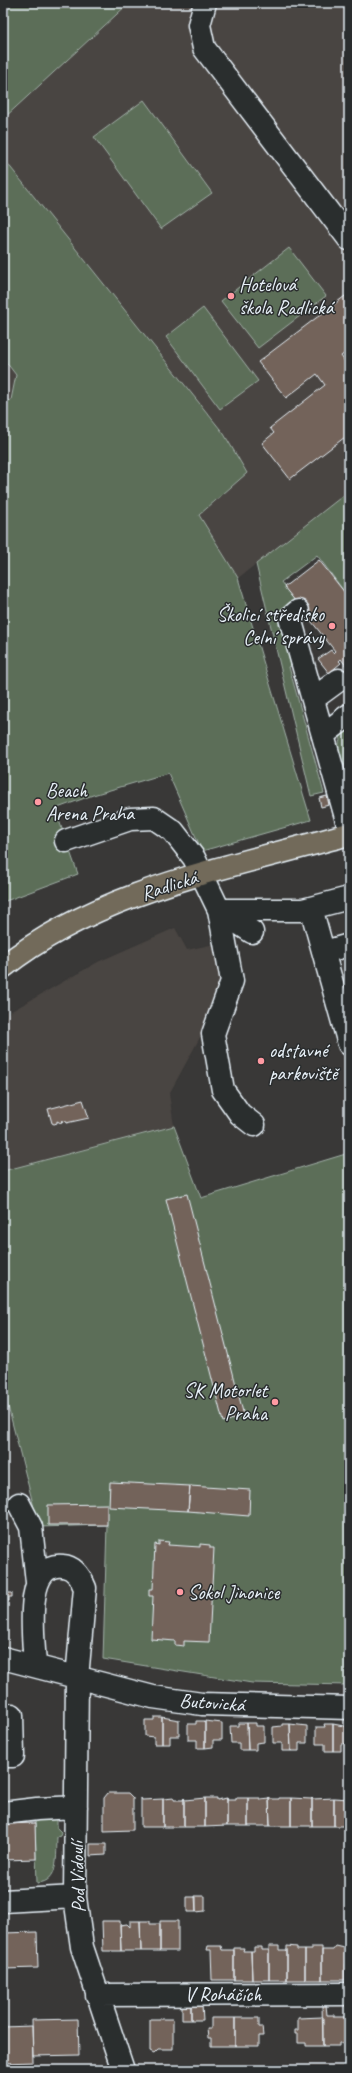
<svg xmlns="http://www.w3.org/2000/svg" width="352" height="2073" viewBox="0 0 352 2073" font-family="Caveat,sans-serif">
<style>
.built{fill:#4a4542}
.green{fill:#5b6e58;stroke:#a2b0a8}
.building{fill:#73645a;stroke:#e8f1f8}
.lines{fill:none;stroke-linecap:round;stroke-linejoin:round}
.minor-casing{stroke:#e8f1f8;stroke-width:25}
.major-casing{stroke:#e8f1f8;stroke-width:25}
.minor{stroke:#2a2d2e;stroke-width:22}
.major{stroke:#726b5a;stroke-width:22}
.poi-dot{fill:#ff9aa2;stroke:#2a2d2e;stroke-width:1.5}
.labels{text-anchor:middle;stroke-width:3;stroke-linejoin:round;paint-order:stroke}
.poi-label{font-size:20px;fill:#e8f1f8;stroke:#2a2d2e;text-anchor:start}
.street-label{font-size:20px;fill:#e8f1f8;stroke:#2a2d2e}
</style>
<rect width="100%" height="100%" fill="#393837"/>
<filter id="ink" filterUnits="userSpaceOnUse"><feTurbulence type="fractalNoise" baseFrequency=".025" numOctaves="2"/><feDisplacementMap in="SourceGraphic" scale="8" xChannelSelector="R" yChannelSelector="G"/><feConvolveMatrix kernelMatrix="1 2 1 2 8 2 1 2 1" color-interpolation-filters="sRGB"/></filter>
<g filter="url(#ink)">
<path class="built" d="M129,3H349V491L238,578L199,515L247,472L224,434L3,158V119Z
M3,358L16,375L11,400L3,402Z
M175,928L187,950L215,944L221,982L205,1028L169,1094L174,1126L3,1171V1020L10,1012L98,962Z"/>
<path class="green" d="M3,3H129L3,119Z
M144,100L212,193L161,229L94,137Z
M3,158L224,434L247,473L199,515L238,578L311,820L202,851L168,773L93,795L55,809L78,874L3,902V402L11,400L16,375L3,358Z
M289,248L326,296L258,348L221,301Z
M203,308L258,381L220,409L166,337Z
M349,491V598L317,555L281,582L296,602L295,664L289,667L324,793L311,796L256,564Z
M349,727V765H343C337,750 336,737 349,727Z
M174,1126L201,1198L349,1153V1685L252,1683L103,1659L107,1525L39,1527L3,1387V1171Z
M57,1815V1828L61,1832L60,1836L57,1837C56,1855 60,1882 37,1883L35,1823L38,1819Z"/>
<path class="building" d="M349,293V350L341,356L349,367V434L290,479L262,443L274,433L270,428L325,385L317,374L286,398L258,362Z
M319,560L349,598V670L341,659L339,661L341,663L329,673L318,659L331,650L333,653L335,651L284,587Z
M327,796L329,805L321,807L319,798Z
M349,923V943L344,924Z
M83,1100L89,1118L66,1123V1121L62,1122V1120L61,1123L57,1121V1123L54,1124L52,1123L48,1109Z
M187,1194L244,1416L223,1422L166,1199Z
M110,1482L190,1486L188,1511L109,1507Z
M190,1486L250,1490L249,1516L188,1511Z
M107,1504V1525H48V1505Z
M159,1541L169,1542L168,1545L200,1547V1544L210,1545V1548H214L209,1642L184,1641V1646L175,1645V1641L151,1639L153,1596H149V1589H153L155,1544L159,1545Z
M3,1593H12V1597H9V1601H3Z
M154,1717H162V1744H154V1737L145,1736V1720H154Z
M162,1717L179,1720V1736H170V1744H162Z
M196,1721H205V1748H197V1740H188V1724H196Z
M205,1721L222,1723V1740H213V1747L205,1748Z
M239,1723H247L248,1750H239V1743H231L230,1726H239Z
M247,1723H256V1726H264V1742L256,1743V1750H248Z
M282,1724H290L291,1751H282V1743H273V1727L282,1726Z
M290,1724L307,1726V1743H299V1751H291Z
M324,1724H333V1751H325V1744H316V1727H325Z
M333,1724L349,1727V1743L341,1744V1751H333Z
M108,1793H128L133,1798V1830L104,1831V1798Z
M141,1798L142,1800L163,1799V1827H141Z
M174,1798V1800H183L184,1798V1827H163V1799Z
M184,1798L185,1800L205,1798V1827H184Z
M205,1798H217V1800L227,1798V1826L205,1827Z
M227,1798V1800H236V1798H248V1826H227Z
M248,1798H260V1800L269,1799V1798L270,1826H248Z
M269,1798L270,1799H279V1798H291V1826H270Z
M291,1798L311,1799L312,1798V1826H291Z
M312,1798L313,1799L334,1798V1826H312Z
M334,1798L349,1799V1826H334Z
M35,1823L36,1859L3,1860V1824Z
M90,1844H106V1855L90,1856Z
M195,1896H205V1911L196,1912Z
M187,1897H196V1912H187Z
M102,1921H120L121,1951H103Z
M130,1921H140L141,1951H121L120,1925L127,1924L130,1927Z
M140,1921H150V1924H160V1951H141Z
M160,1921H178V1951H160Z
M37,1932L38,1968L3,1969V1933Z
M208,1946H221L222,1950H234V1980H212L211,1950H207Z
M269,1946H279V1950H287V1980H269Z
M287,1946L297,1947V1950H305V1980H287Z
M336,1946L349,1949V1964H345V1980H322V1950H333Z
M254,1947H262V1950H269V1980H252L251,1951H254Z
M312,1947H322V1980H305V1950H312Z
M234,1948H244L243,1951H251L252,1980H234Z
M182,2005H191V2020H182Z
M191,2005H202L203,2020H191Z
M322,2005H326L327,2015H334V2017H347V2029H349L348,2043H339V2046H323Z
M323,2017V2046H306V2043H298V2034H295V2030H298V2018Z
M211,2018H235V2046H211V2038H208L207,2029H211Z
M235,2018H259V2027H262L263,2036H259V2046H235Z
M78,2019L79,2055L33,2056L32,2020Z
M150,2019H173V2049H158L154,2053L150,2051Z
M32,2026L33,2062L3,2063V2027Z"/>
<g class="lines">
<defs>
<path id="minor" d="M205,3L199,25L204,48L349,239
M298,611L290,618L349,828
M313,699L339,680
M323,735L349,715
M66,841L130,819L154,818L173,831L194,858L219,910L252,932
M311,908L349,1044
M324,952L349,945
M254,1125L240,1114L223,1090L213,1034L232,981L219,910H303L349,898
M19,1504L31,1527L37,1582
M3,1658L153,1697L202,1704L349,1708
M35,1665C34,1641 22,1561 63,1566C75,1567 81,1578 85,1588L77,1678L75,1897L82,1947L123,2070
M3,1715H12L13,1756H3
M3,1813L37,1809L76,1807
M3,1901L75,1897
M97,1995L349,1994"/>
<path id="major" d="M3,967C101,889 232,867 349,834"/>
</defs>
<use href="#minor" class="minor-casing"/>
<use href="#major" class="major-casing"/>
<use href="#minor" class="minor"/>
<use href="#major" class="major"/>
</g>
</g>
<g class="poi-dot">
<circle cx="231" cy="296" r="4"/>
<circle cx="332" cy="626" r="4"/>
<circle cx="38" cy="802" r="4"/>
<circle cx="261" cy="1061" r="4"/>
<circle cx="275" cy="1402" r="4"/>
<circle cx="180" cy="1592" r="4"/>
</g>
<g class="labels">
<g class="poi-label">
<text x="239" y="291">Hotelová<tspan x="239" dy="23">škola Radlická</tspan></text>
<text x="324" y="621" text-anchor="end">Školicí středisko<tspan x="324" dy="23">Celní správy</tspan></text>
<text x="46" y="797">Beach<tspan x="46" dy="23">Arena Praha</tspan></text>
<text x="269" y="1057">odstavné<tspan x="269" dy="23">parkoviště</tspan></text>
<text x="267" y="1397" text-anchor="end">SK Motorlet<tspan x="267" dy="23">Praha</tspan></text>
<text x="188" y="1599">Sokol Jinonice</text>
</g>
<g class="street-label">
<text transform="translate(169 885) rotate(-18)" y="7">Radlická</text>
<text transform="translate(212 1702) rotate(4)" y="7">Butovická</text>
<text transform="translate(77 1877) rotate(-92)" y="7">Pod Vidoulí</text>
<text x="223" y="2001">V Roháčích</text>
</g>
</g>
<rect width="352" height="2073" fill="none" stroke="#2a2d2e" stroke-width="16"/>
<rect x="8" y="8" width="336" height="2057" fill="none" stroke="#e8f1f8" stroke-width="1.5" filter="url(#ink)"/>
</svg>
